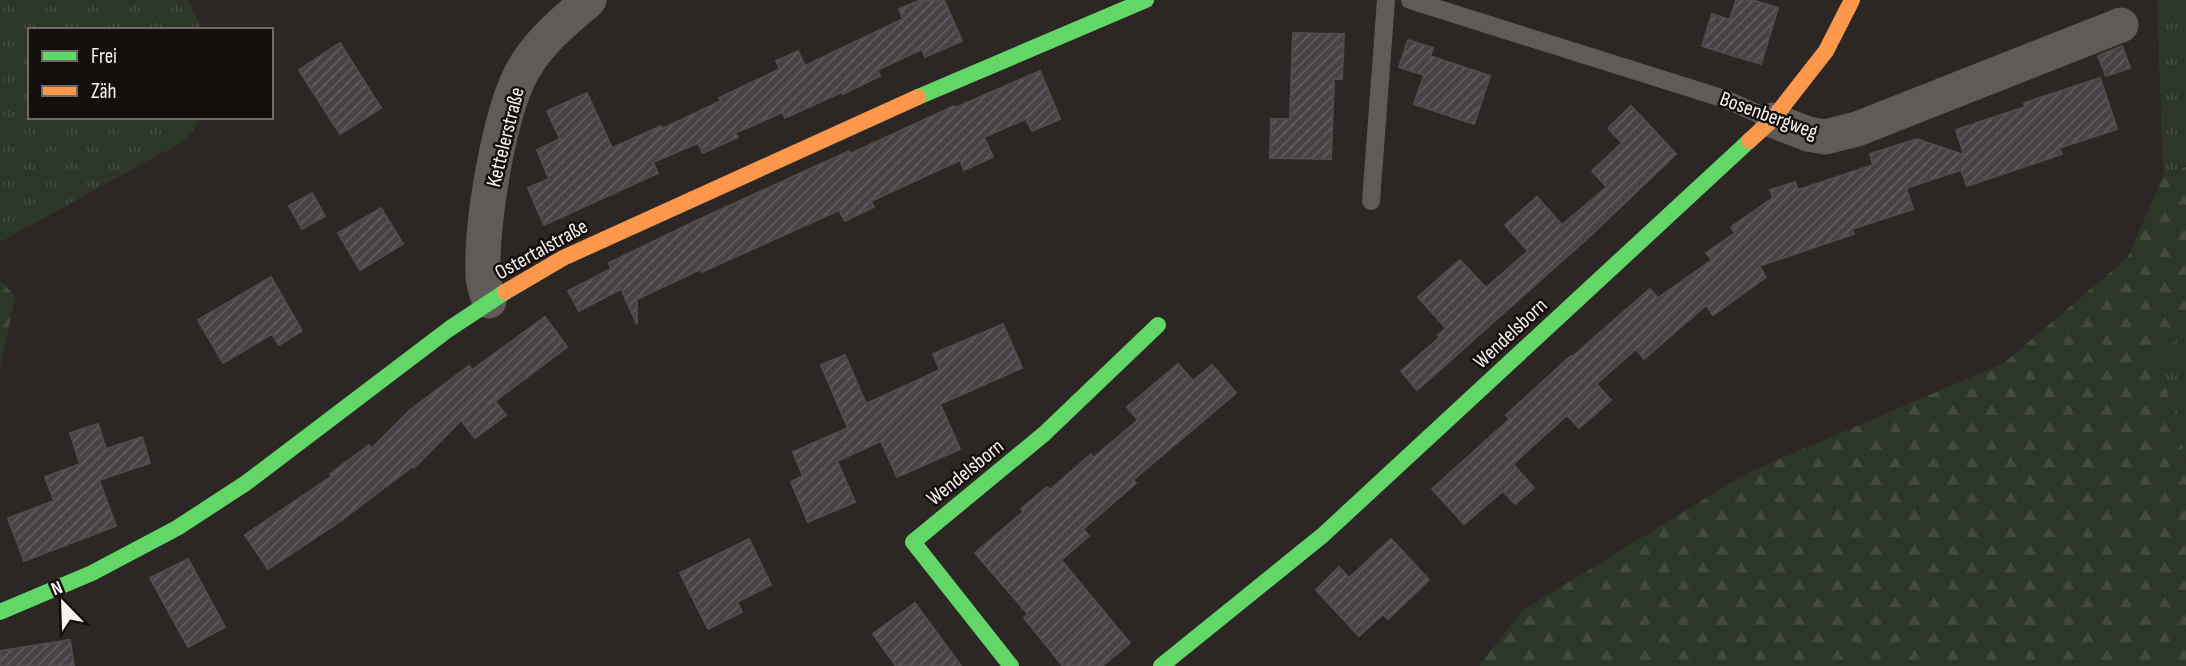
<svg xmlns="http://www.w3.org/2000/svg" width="2186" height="666" viewBox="0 0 2186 666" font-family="'Sofia Sans Condensed',sans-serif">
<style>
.grass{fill:url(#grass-tufts)}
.forest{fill:url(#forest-firs)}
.building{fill:url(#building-hatch);stroke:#514c4e;stroke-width:2}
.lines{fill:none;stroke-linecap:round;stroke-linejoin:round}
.lane{stroke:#5f5b59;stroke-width:18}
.street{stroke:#5f5b59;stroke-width:35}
.fast{stroke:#63d668;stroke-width:16}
.slow{stroke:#ff974d;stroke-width:16}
.labels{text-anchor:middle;stroke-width:5;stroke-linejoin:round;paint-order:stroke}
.street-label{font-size:21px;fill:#faf2ef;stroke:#140f0d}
</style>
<defs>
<pattern id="grass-tufts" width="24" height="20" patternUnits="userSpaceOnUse" patternTransform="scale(1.75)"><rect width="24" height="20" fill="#2d3727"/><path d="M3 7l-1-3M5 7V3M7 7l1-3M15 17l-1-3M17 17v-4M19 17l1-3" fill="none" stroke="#424b3c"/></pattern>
<pattern id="forest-firs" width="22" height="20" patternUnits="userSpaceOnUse" patternTransform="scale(1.75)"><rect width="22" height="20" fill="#2d3727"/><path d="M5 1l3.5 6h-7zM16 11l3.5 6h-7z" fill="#424b3c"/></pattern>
<pattern id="building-hatch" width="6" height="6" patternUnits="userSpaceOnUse" patternTransform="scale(1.75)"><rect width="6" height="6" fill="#484145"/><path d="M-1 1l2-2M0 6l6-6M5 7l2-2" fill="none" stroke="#635d60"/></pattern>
</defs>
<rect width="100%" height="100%" fill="#2c2624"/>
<path class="grass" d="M0,0H188L202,30H30V117H202L186,140L0,242Z
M2157,0H2186V166L2163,176Z
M2186,327V461L2158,356Z"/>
<path class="forest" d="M2186,167V327L2158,356L2186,461V666H1479L1523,610L1747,473L2004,363L2128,257L2163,176Z
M0,279L15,297L0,369Z"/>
<path class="building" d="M921,0H944L962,41L925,57L922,49L877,70L880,76L843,94L842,92L785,118L783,112L735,133L738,137L703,153L698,143L653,162L658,173L544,225L528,188L549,179L537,150L560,139L547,111L587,93L612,148L661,126L662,129L721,101L719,98L780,69L776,61L798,51L805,66L903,19L899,9Z
M1736,0H1752L1778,8L1761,64L1702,46L1712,14L1730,20Z
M1293,33L1344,34L1342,79H1334L1331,159L1270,158L1271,119H1290Z
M1408,40L1433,48L1428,63L1430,56L1490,76L1474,124L1414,104L1424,75L1399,67Z
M340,43L381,108L340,134L299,70Z
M2122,46L2130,68L2106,76L2098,56Z
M1040,71L1060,119L1032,131L1026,119L984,137L993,157L964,170L960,160L871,201L874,207L845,221L839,210L702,272L701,269L637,299V324L621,289L579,311L568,291L611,269L609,263L696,221L849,151L850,154L954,106L955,108Z
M2100,78L2117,129L2059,148L2062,154L1967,186L1961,170L1906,188L1913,209L1852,229L1854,234L1759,266L1766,277L1713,315L1706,305L1644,359L1636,349L1596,384L1611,400L1579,428L1567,415L1513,464L1534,488L1515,504L1503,491L1464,524L1432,489L1510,419L1506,415L1571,356L1572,357L1650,289L1658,298L1712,260L1706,253L1735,233L1731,227L1773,198L1770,190L1795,182L1798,190L1873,165L1870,154L1917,139L1964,155L1956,130L2025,107L2024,103Z
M1631,106L1676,154L1590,236L1417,390L1401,371L1440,337L1438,335L1446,328L1418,297L1460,260L1486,288L1528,251L1505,225L1537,197L1562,225L1607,187L1592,171L1622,143L1608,128Z
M312,193L325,216L302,229L289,206Z
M381,208L403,244L360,270L338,233Z
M271,277L302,331L279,345L272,334L223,363L198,320Z
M545,317L567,347L495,401L506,415L475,438L461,420L414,468L413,466L339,522L268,569L245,535L332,476L330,474L369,445L371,449L410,410L469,366L472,370Z
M1003,324L1022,368L940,404L960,449L897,477L881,441L837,461L855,502L808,522L791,482L803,476L793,452L848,428L821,365L845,355L866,404L940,370L933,354Z
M1178,364L1193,381L1212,365L1236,393L1133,480L1136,483L1083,529L1089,536L1061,560L1130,643L1102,666H1063L1024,618L1028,614L975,553L1023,512L1021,509L1047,487L1050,490L1091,454L1093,458L1138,420L1127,407Z
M98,424L106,449L142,437L150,463L99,480L116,526L24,561L8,518L54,501L45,477L80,464L70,433Z
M749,539L771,585L737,602L742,612L708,629L680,573Z
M1391,539L1429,580L1388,619L1383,614L1359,636L1316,590L1339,567L1349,578Z
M188,559L225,627L188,647L150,578Z
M915,603L961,666H896L873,634Z
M70,640L74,666H0V651Z"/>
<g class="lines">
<path class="lane" d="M1410,0L1725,99L1772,120
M1371,201L1386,0"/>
<path class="street" d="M1772,120L1808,134L1825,137L1857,129L2121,25
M489,301C487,293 483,284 483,275C481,225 499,107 526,65C542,39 566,20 589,0"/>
<path class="fast" d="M918,97L1146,0
M0,612L92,573L177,528L246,483L449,329L505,292
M1011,666L913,542L1044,434L1158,325
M1161,666L1323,535L1749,141"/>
<path class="slow" d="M1749,141L1772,120L1826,51L1852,0
M505,292L563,258L918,97"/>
</g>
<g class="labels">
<g class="street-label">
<text transform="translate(1769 115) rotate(20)" y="7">Bosenbergweg</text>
<text transform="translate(505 137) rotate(-76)" y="7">Kettelerstraße</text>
<text transform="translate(541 249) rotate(-29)" y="7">Ostertalstraße</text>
<text transform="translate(1510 333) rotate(-43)" y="7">Wendelsborn</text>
<text transform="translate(965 472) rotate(-39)" y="7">Wendelsborn</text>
</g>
</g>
<rect x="28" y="28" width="245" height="91" fill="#140f0d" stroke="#706a67" stroke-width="2"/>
<rect x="42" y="51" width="35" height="10" fill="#63d668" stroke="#706a67" stroke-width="2"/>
<text x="91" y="63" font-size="21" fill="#faf2ef">Frei</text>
<rect x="42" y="86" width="35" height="10" fill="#ff974d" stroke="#706a67" stroke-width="2"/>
<text x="91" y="98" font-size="21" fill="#faf2ef">Zäh</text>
<g transform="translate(63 603) rotate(337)" stroke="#140f0d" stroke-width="5" paint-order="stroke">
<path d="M0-5L12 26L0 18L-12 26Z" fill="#faf2ef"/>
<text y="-10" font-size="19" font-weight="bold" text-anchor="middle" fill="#faf2ef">N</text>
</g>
</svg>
